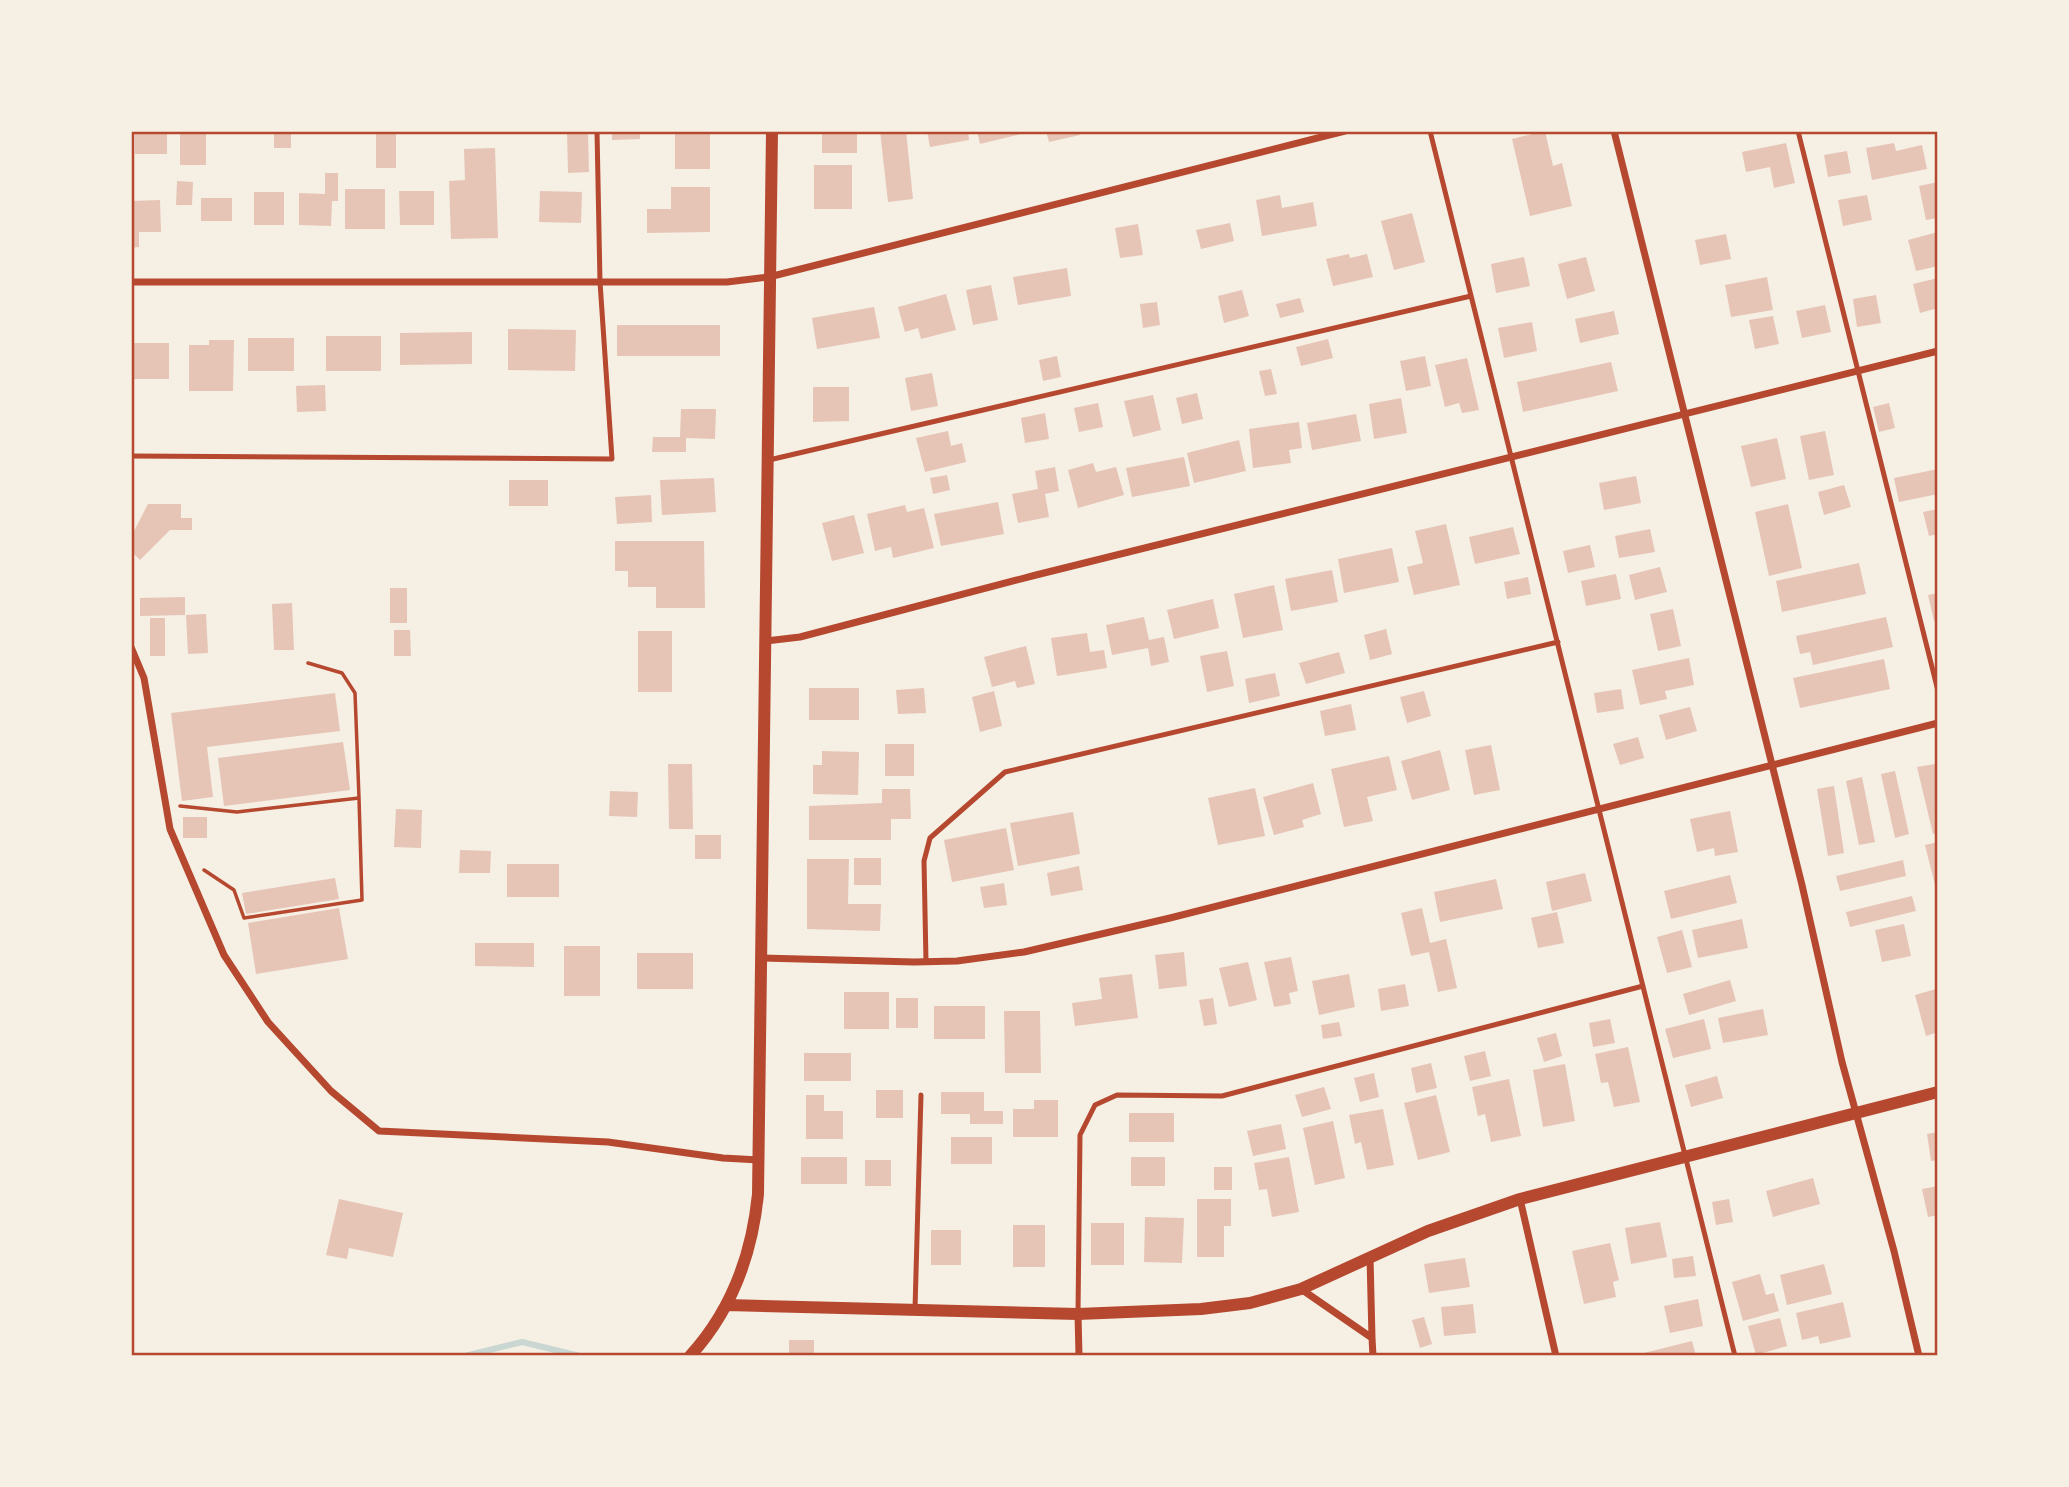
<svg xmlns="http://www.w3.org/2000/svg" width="2069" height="1487" viewBox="0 0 2069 1487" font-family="Commissioner,sans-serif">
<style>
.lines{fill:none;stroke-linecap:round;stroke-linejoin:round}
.stream{stroke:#c9d6d2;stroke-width:6}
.building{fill:#e6c5b7}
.path{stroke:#b5482f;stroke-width:3.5}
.service{stroke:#b5482f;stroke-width:5}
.minor{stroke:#b5482f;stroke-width:7}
.tertiary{stroke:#b5482f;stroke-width:12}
.neatline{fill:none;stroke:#b5482f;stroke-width:2.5}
</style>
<rect width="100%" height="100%" fill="#f6efe4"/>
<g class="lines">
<path class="stream" d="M465,1356L522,1342L580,1356"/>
</g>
<path class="building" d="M135,131H167V154H135Z
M180,131H206V165H180Z
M274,131H291V148H274Z
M376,131H396V168H376Z
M567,131H588L589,172L568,173Z
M612,131H640V139L612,140Z
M675,131H710V169H675Z
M822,131H857V153H822Z
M880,131H906L913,199L888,202Z
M927,131H968L969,140L930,147Z
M977,131H1029V132L980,144Z
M1046,131H1079L1080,135L1049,142Z
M1545,131L1553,166L1562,163L1572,206L1530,216L1512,139Z
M1786,143L1795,183L1774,188L1770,167L1746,172L1742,152Z
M1894,143L1896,151L1922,145L1927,169L1872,180L1866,148Z
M495,148L498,238L451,239L449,181L465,180L464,149Z
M1847,151L1851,173L1828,177L1824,155Z
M814,165H852V209H814Z
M325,173H338V201H332L331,226L299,225V193L325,194Z
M177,181L193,182L192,205H176Z
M1938,182V218L1926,220L1919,186Z
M671,187H710V232L647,233V209H671Z
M345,189H385V229H345Z
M399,191H434V225H400Z
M540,191L582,192L581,223L539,222Z
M254,192H284V225H254Z
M1280,195L1282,208L1313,202L1317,226L1262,236L1256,200Z
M1867,195L1872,220L1843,226L1838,200Z
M201,198H232V221H201Z
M160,200L161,232H139V247L131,248V201Z
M1412,213L1425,262L1394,270L1381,221Z
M1230,223L1234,241L1201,249L1196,230Z
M1138,224L1143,255L1120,258L1115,228Z
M1938,232V266L1916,271L1908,240Z
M1726,234L1731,259L1700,265L1695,240Z
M1349,254L1350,258L1367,254L1373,277L1333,286L1326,259Z
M1524,257L1530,286L1496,293L1491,264Z
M1586,257L1595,291L1567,299L1558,264Z
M1067,268L1071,296L1018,305L1013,277Z
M1767,277L1773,310L1731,317L1725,285Z
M1938,278V308L1920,313L1913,284Z
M991,285L998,320L973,325L966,290Z
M1242,290L1249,316L1224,323L1218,296Z
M946,294L956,330L921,339L918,328L905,332L898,307Z
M1876,295L1881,323L1857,327L1853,299Z
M1300,298L1304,312L1280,318L1276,304Z
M1157,302L1160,325L1143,328L1140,304Z
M1825,305L1831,332L1802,338L1796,311Z
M874,307L880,338L817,349L812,318Z
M1614,311L1619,334L1580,343L1575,319Z
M1773,316L1779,344L1755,349L1749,320Z
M1532,322L1537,351L1504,358L1498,328Z
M617,325H720V356H617Z
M508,329L576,330L575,371L508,370Z
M472,332V364L400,365V333Z
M326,336H381V371H326Z
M248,338H294V371H248Z
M1328,339L1333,358L1301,366L1296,347Z
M209,340H234L233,391H189V345H209Z
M131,343H169V379H131Z
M1057,356L1061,377L1043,381L1039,360Z
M1425,356L1431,386L1406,391L1400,361Z
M1467,358L1479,410L1462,413L1459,403L1445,407L1435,365Z
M1611,362L1618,391L1523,412L1517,382Z
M1271,369L1277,394L1265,396L1259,371Z
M932,373L938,406L911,411L905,378Z
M325,385L326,411L297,412L296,386Z
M813,387H849V421L813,422Z
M1197,393L1203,419L1182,424L1176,398Z
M1153,395L1161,430L1133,437L1124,401Z
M1401,398L1407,433L1374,439L1369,404Z
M1098,403L1103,427L1079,432L1074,408Z
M1889,403L1895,428L1879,432L1873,407Z
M681,409H716L715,439L686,438V452H652L653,437H680Z
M1045,413L1049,439L1025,443L1021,418Z
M1356,414L1361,441L1312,450L1307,423Z
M1299,422L1302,448L1289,450L1291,463L1253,468L1249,429Z
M948,431L951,446L962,443L966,462L925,472L916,438Z
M1825,431L1834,475L1809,480L1800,436Z
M1777,438L1786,479L1751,487L1741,446Z
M1239,440L1246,471L1194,483L1187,453Z
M1184,457L1190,486L1132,497L1126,468Z
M1093,463L1096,472L1116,467L1124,495L1078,508L1068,470Z
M1055,467L1059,491L1045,494L1049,517L1018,523L1012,494L1038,489L1035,471Z
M1938,469V494L1899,502L1894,478Z
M947,475L950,490L933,494L930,478Z
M1636,476L1641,503L1604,510L1599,483Z
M714,478L716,512L662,515L660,480Z
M509,480H548V506H509Z
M1844,485L1851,507L1824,515L1818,492Z
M651,495L652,522L617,524L615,497Z
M998,502L1004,534L941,546L934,514Z
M148,504H181V518H192V530H170L140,560L131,551V537Z
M1788,504L1802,568L1769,576L1755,512Z
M905,505L907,512L924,508L934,548L893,558L891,547L875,551L867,514Z
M1938,509V534L1929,536L1923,512Z
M854,515L864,553L832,561L822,523Z
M1446,524L1460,585L1414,595L1407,567L1423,563L1415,531Z
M1513,527L1520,554L1475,564L1469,537Z
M1650,529L1655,552L1619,558L1615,536Z
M615,541H704L705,608H656V587H628V571H615Z
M1590,545L1595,567L1568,573L1563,551Z
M1392,548L1399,582L1344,593L1338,559Z
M1859,563L1866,594L1782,612L1776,581Z
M1660,567L1667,592L1635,600L1629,575Z
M1332,570L1338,602L1291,611L1285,579Z
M1616,574L1621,599L1586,606L1581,581Z
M1528,577L1531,594L1507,599L1504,582Z
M1274,585L1283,630L1243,638L1234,594Z
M390,588H407V623H390Z
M1938,593V620L1934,621L1928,595Z
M185,597V615L140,616V598Z
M1213,599L1219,628L1174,639L1167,610Z
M292,603L294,650H274L272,604Z
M1673,609L1681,646L1658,651L1650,614Z
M206,614L208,653L188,654L186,615Z
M1144,617L1149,640L1164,637L1169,662L1151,666L1148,648L1112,655L1106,625Z
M1886,617L1893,647L1813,665L1810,652L1800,654L1796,636Z
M150,618H165V656H150Z
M1386,629L1392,654L1370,660L1364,635Z
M394,630H410L411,656H394Z
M638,631H672V692H638Z
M1087,633L1090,652L1104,650L1107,668L1057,676L1051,638Z
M1026,646L1035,684L1017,688L1015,681L992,687L984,657Z
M1227,651L1234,686L1207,692L1200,656Z
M1339,652L1345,673L1306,684L1299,663Z
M1689,658L1694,685L1665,691L1667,699L1640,705L1632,670Z
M1884,659L1890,689L1800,708L1793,678Z
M1275,673L1280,696L1249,703L1245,679Z
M809,688H859V720H809Z
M924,688L926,713L898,714L896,690Z
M1621,689L1624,709L1597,713L1594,693Z
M994,691L1002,726L980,732L972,697Z
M1424,691L1431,716L1407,723L1400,697Z
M335,693L340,731L207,747L213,797L182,801L171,713Z
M1351,704L1356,730L1325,736L1320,711Z
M1690,707L1697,731L1666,740L1659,715Z
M1638,737L1644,758L1620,765L1613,744Z
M343,742L350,790L224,806L218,758Z
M885,744H914V776H885Z
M1491,745L1500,790L1474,795L1465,750Z
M1440,750L1450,790L1412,800L1401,761Z
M822,751L859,752L858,795L813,794V765H822Z
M1389,756L1397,790L1367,797L1373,821L1344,827L1331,769Z
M668,764H692L693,829H669Z
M1935,764L1938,833L1933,834L1917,767Z
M1895,771L1909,834L1895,838L1881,774Z
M1862,777L1875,842L1859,845L1846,781Z
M1313,783L1321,814L1302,820L1304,827L1274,835L1263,797Z
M1834,786L1844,853L1828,856L1817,789Z
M1255,788L1265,836L1218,845L1208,798Z
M882,789H910L911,819H891V840H809V806L882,803Z
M610,791L638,792L637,817L609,816Z
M396,809L422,810L421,848L394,847Z
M1730,811L1738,852L1715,856L1714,848L1697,852L1690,819Z
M1073,812L1080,854L1018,866L1010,823Z
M183,817H207V838H183Z
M1006,828L1014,870L952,882L944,840Z
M695,835H721V859H695Z
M1938,842V893H1937L1925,845Z
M460,850L491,851L490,873H459Z
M854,858H881V885H854Z
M807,859H849L848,904H881L880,931L807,929Z
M1903,860L1906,876L1840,891L1836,876Z
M507,864H559V897H507Z
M1079,866L1083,890L1051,896L1047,873Z
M1585,873L1592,901L1552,911L1546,882Z
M1730,875L1737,903L1671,919L1664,891Z
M335,878L339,899L246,914L242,893Z
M1496,879L1503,909L1440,922L1434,892Z
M1004,883L1007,905L984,908L980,887Z
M1912,896L1916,911L1850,927L1846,912Z
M339,908L348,959L256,974L248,923Z
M1422,908L1430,943L1446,939L1457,988L1438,992L1429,952L1411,956L1401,913Z
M1557,912L1564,943L1538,948L1531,918Z
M1742,919L1748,948L1698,958L1692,930Z
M1904,924L1911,956L1882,962L1875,930Z
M1682,930L1692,967L1667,973L1657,937Z
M475,943H534V967L475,966Z
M564,946H600V996H564Z
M1184,952L1187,986L1159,989L1155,955Z
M637,953H693V989H637Z
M1291,957L1298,991L1289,993L1291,1004L1274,1007L1264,962Z
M1248,962L1257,1000L1229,1007L1219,968Z
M1132,974L1138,1018L1075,1026L1072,1003L1102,999L1099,978Z
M1349,974L1355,1007L1319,1015L1312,981Z
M1730,980L1736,1001L1689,1015L1683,994Z
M1405,984L1409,1006L1381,1011L1378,989Z
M1936,989L1938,1032L1926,1036L1915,995Z
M844,992H889V1029H844Z
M896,998H918V1028H896Z
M1213,998L1217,1024L1204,1026L1199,1000Z
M934,1006H985V1039H934Z
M1763,1009L1768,1035L1723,1043L1718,1018Z
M1004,1011H1040L1041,1073H1005Z
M1610,1019L1615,1043L1593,1047L1589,1023Z
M1704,1019L1711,1049L1673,1058L1665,1029Z
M1339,1022L1342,1036L1323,1039L1321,1025Z
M1556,1033L1562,1056L1544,1062L1537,1038Z
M1628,1047L1640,1102L1614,1107L1608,1082L1601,1083L1595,1054Z
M1485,1051L1491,1076L1470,1081L1464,1056Z
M804,1053H851V1081H804Z
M1431,1063L1437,1088L1416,1093L1411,1068Z
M1565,1064L1575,1121L1543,1127L1533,1070Z
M1374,1073L1379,1097L1360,1102L1354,1078Z
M1717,1076L1723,1098L1691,1107L1685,1085Z
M1509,1079L1521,1136L1491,1142L1485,1114L1478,1116L1472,1087Z
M1324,1087L1331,1109L1302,1117L1295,1095Z
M876,1090H903V1118H876Z
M941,1092H984V1111H1003V1124H970V1114H941Z
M806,1095H824V1111H843V1139H806Z
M1436,1095L1450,1152L1418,1160L1404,1103Z
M1034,1100H1058V1137H1013V1109H1034Z
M1383,1109L1394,1165L1367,1170L1361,1142L1355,1144L1349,1115Z
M1129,1113H1174V1142H1129Z
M1333,1121L1345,1178L1315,1185L1303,1128Z
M1281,1124L1286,1149L1253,1156L1247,1131Z
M1938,1132V1160L1931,1161L1927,1134Z
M951,1137H992V1164H951Z
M801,1157H847V1184H801Z
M1131,1157H1165V1186H1131Z
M1289,1157L1299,1212L1272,1217L1267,1189L1259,1190L1254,1163Z
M865,1160H891V1186H865Z
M1214,1167H1232V1190H1214Z
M1813,1178L1820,1204L1773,1217L1766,1191Z
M1938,1186V1215L1928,1217L1922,1189Z
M339,1199L403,1213L393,1257L349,1248L347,1259L326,1255Z
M1197,1199H1231V1226H1224V1257H1197Z
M1729,1199L1733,1222L1716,1225L1712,1202Z
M1145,1217L1184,1218L1182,1263L1144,1262Z
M1660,1222L1667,1257L1631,1264L1625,1228Z
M1091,1223H1124V1265H1091Z
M1013,1225H1045V1267H1013Z
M931,1230H961V1265H931Z
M1610,1243L1619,1280L1613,1282L1616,1297L1584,1304L1572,1251Z
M1693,1256L1696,1276L1674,1278L1672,1259Z
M1465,1258L1470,1287L1429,1293L1424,1264Z
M1824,1264L1832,1294L1787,1305L1780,1275Z
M1760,1274L1766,1295L1774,1293L1779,1311L1743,1321L1732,1282Z
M1698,1299L1703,1326L1670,1333L1664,1306Z
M1843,1302L1851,1337L1820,1344L1818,1336L1802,1340L1796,1313Z
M1473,1304L1476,1333L1444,1336L1441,1307Z
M1424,1317L1432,1344L1420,1348L1412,1320Z
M1780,1318L1787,1346L1756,1355L1748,1326Z
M789,1340H814V1356H789Z
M1692,1341L1696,1356H1636V1355Z
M968,1353H1028V1356H968Z"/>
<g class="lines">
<path class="path" d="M180,806L237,812L359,798L355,693L342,673L308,663
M204,870L234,890L244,918L362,900L359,798"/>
<path class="service" d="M1430,131L1735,1356
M1798,131L1938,691
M131,456L612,459L600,282L597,131
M769,460L1471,296
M926,962L924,861L930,838L1005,772L1558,642
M915,1309L921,1095
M1078,1314L1080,1135L1095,1105L1117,1095L1222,1096L1643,986"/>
<path class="minor" d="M1614,131L1802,885L1842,1062L1894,1251L1919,1356
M131,282H727L769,277L1345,131
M766,641L800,637L1036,575L1938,351
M131,647L144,678L170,829L224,955L268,1022L331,1091L379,1131L608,1142L723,1158L759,1160
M762,958L914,962L957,961L1024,952L1170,918L1938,723
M1520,1199L1556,1356
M1370,1257L1372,1338
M1301,1289L1372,1338L1373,1356
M1078,1314L1079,1356"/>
<path class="tertiary" d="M727,1305L1078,1314L1201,1309L1250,1303L1301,1289L1428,1231L1520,1199L1938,1092
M690,1356C732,1310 752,1255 758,1194L772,131"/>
</g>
<rect width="2069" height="1487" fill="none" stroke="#f6efe4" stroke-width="266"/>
<rect x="133" y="133" width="1803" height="1221" class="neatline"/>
</svg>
